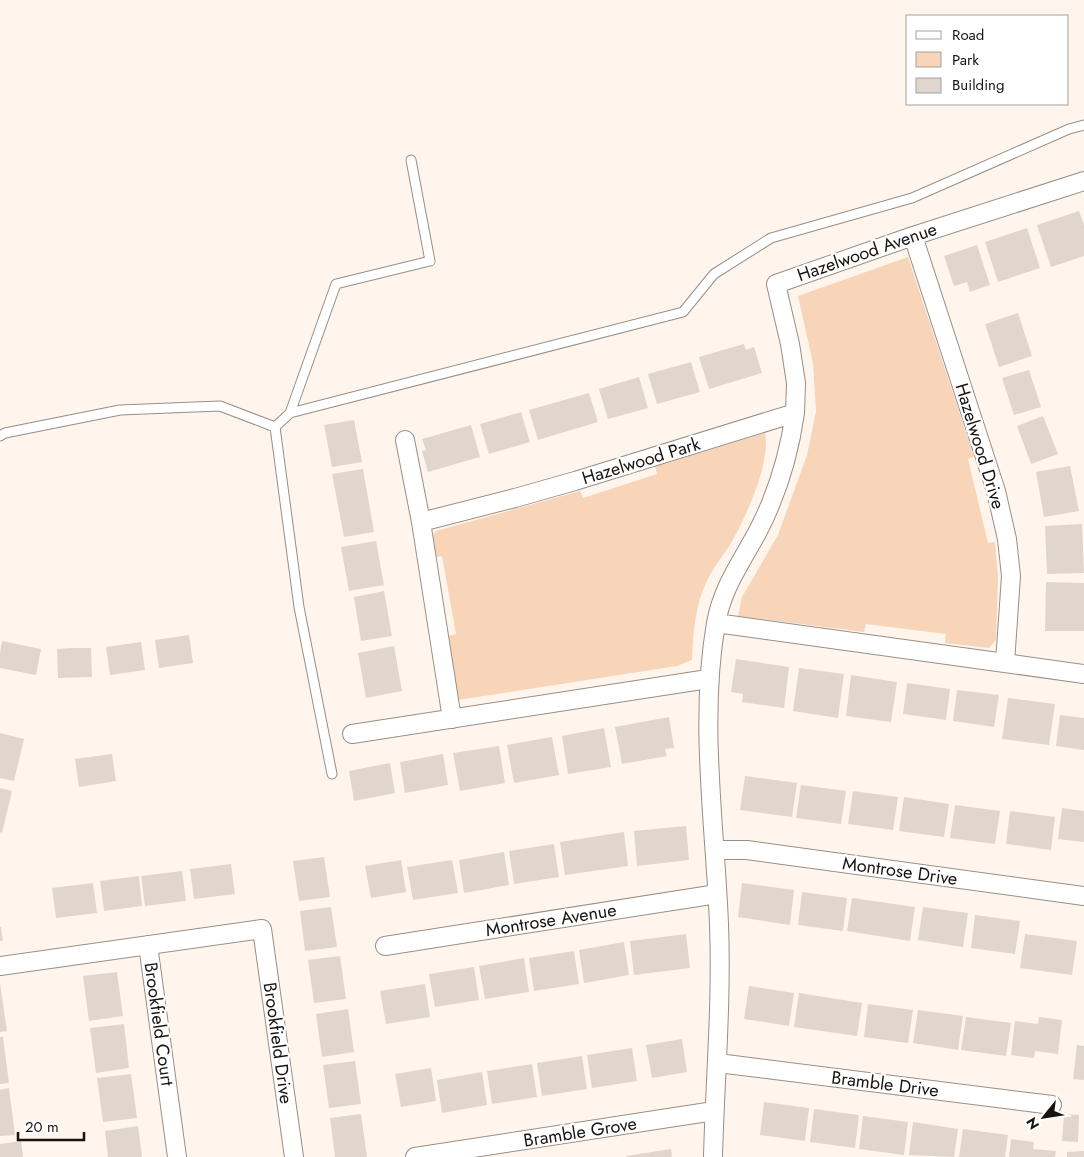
<svg xmlns="http://www.w3.org/2000/svg" width="1084" height="1157" viewBox="0 0 1084 1157" font-family="Jost,sans-serif">
<style>
.green{fill:#f8d5b8}
.building{fill:#e0d6ce}
.lines{fill:none;stroke-linecap:round;stroke-linejoin:round}
.lane-casing{stroke:#978f87;stroke-width:11}
.street-casing{stroke:#978f87;stroke-width:20}
.lane{stroke:#fff;stroke-width:9}
.street{stroke:#fff;stroke-width:18}
.labels{text-anchor:middle;stroke-width:4.5;stroke-linejoin:round;paint-order:stroke}
.street-label{font-size:18px;fill:#171311;stroke:#fff}
</style>
<rect width="100%" height="100%" fill="#fff5ed"/>
<path class="green" d="M908,257L974,457L968,459L988,543L995,542L998,578L996,640L989,648L945,643L946,634L866,624L864,632L738,616L742,597L778,535L807,455L816,411L813,363L798,296Z
M765,433C771,464 745,519 730,545C722,557 713,568 707,581C695,605 693,633 692,660L677,666L458,700L448,636L456,634L442,556L436,557L432,537L436,531L580,491L583,498L657,474L655,466Z"/>
<path class="building" d="M1079,211L1084,225V256L1051,267L1037,225Z
M1027,228L1040,268L998,282L985,242Z
M977,245L990,285L970,292L967,282L954,286L944,256Z
M1018,313L1032,356L999,367L985,324Z
M744,344L746,350L754,347L762,373L709,389L699,357Z
M691,362L700,392L657,404L648,374Z
M1029,370L1041,407L1014,415L1002,378Z
M639,377L648,408L608,419L599,389Z
M589,393L598,422L538,440L529,410Z
M521,412L530,442L489,454L480,424Z
M1043,416L1058,454L1031,464L1017,426Z
M354,420L362,462L332,467L324,425Z
M471,425L480,457L428,472L422,451L426,450L422,439Z
M1070,466L1079,511L1044,517L1036,472Z
M363,469L374,532L344,537L332,474Z
M1082,524L1084,573L1047,574L1045,526Z
M376,541L384,585L349,591L341,547Z
M1046,582L1084,583V631H1045Z
M384,591L392,636L361,641L354,597Z
M189,635L193,663L159,668L155,640Z
M2,641L41,649L36,675L0,668V653Z
M141,642L145,670L110,675L106,647Z
M394,646L402,691L366,698L358,653Z
M74,648H91L92,677L58,678L57,649Z
M736,659L789,667L784,708L742,702L743,694L731,692Z
M799,668L844,674L838,718L793,711Z
M851,675L897,682L891,722L846,716Z
M907,683L950,689L946,720L903,714Z
M957,690L999,695L994,727L953,721Z
M1008,698L1055,704L1049,745L1002,739Z
M1060,715L1084,718V750L1056,746Z
M669,717L674,748L665,749L667,756L622,764L615,727Z
M604,728L611,767L568,774L562,736Z
M0,733L24,739L14,781L0,778Z
M552,737L559,775L514,783L507,745Z
M499,746L505,783L460,791L453,753Z
M112,754L116,781L79,787L75,759Z
M443,754L448,785L405,793L400,762Z
M390,763L395,793L354,801L349,771Z
M745,776L797,783L792,817L740,810Z
M801,785L846,791L841,824L796,818Z
M0,788L12,791L2,833L0,832Z
M853,791L898,797L893,830L848,824Z
M904,797L949,804L944,837L899,831Z
M955,805L1000,811L995,844L950,838Z
M1062,808L1084,811V842L1058,839Z
M1010,811L1055,817L1051,850L1006,844Z
M686,826L689,860L637,866L634,831Z
M624,832L628,866L565,875L560,842Z
M554,844L559,877L514,884L509,851Z
M504,852L509,885L464,893L459,860Z
M324,857L330,897L299,901L293,861Z
M401,860L406,892L371,898L365,866Z
M452,860L458,893L413,900L407,867Z
M231,864L235,894L194,899L190,869Z
M182,871L186,901L145,906L141,876Z
M139,876L142,906L104,911L100,881Z
M93,883L97,913L56,918L52,888Z
M742,883L794,890L790,925L738,917Z
M802,892L847,898L843,931L798,925Z
M852,898L915,907L910,941L847,931Z
M331,907L337,947L305,951L300,911Z
M923,907L968,913L963,947L918,940Z
M975,915L1020,921L1015,954L971,948Z
M0,927H1L3,941H0Z
M686,934L690,968L634,975L630,941Z
M1025,934L1077,941L1072,975L1020,968Z
M624,942L629,975L584,983L579,950Z
M574,951L579,984L534,991L529,958Z
M340,956L346,999L314,1003L308,960Z
M524,958L529,992L485,999L479,966Z
M474,967L479,1000L435,1007L429,974Z
M117,972L123,1016L89,1021L83,976Z
M0,983L7,1031L0,1032Z
M425,984L430,1017L386,1024L380,991Z
M749,986L794,993L789,1026L744,1019Z
M799,993L862,1003L857,1036L794,1027Z
M868,1004L913,1010L908,1043L864,1037Z
M348,1009L354,1052L322,1057L316,1014Z
M918,1010L963,1016L958,1050L913,1043Z
M966,1017L1011,1023L1006,1056L961,1050Z
M1039,1017L1062,1020L1058,1054L1035,1051L1034,1058L1011,1055L1015,1021L1038,1024Z
M124,1024L129,1068L96,1073L90,1028Z
M0,1037H3L9,1083L0,1084Z
M682,1039L687,1072L652,1078L646,1045Z
M1077,1045L1084,1046V1080L1073,1079Z
M632,1048L637,1081L592,1088L587,1055Z
M582,1056L587,1089L542,1096L537,1063Z
M355,1061L361,1104L329,1108L323,1065Z
M532,1064L537,1097L492,1104L487,1071Z
M431,1068L436,1101L401,1107L395,1074Z
M482,1072L487,1105L442,1113L437,1080Z
M131,1074L137,1118L103,1122L97,1078Z
M9,1088L15,1135L0,1136V1090Z
M764,1102L809,1108L805,1141L760,1135Z
M814,1109L859,1115L855,1148L810,1142Z
M361,1114L367,1157H335L330,1118Z
M1064,1114L1079,1115L1078,1142L1062,1141Z
M863,1116L908,1122L904,1155L859,1149Z
M913,1122L958,1129L954,1157L909,1155Z
M138,1126L142,1157H108L105,1131Z
M963,1129L1008,1135L1005,1157H959Z
M1011,1139L1034,1142L1033,1149L1056,1151L1055,1157H1009Z
M21,1141L23,1157H0V1144Z
M671,1149L672,1157H626V1156Z
M1084,1151V1157H1067V1152Z"/>
<g class="lines">
<defs>
<path id="lane" d="M290,413L336,284L430,261L411,160
M275,427L290,413L683,312L714,274L771,238L912,198L1069,129L1084,125
M275,427L299,607L332,774
M0,436L5,433L120,410L220,406L275,427"/>
<path id="street" d="M795,413L796,383L790,344L776,284L913,236L1084,181
M405,440L421,522
M716,623L1005,663L1011,576L1007,539L996,491L913,236
M1005,663L1084,674
M452,719L421,522L515,498L575,481L795,413C789,455 777,495 757,533C741,562 722,589 716,623C699,721 715,825 719,924C722,1002 715,1079 713,1157
M352,734L708,679
M715,850H747L1084,896
M148,945L177,1157
M385,946L717,894
M0,966L262,929L294,1157
M718,1063L1052,1105
M415,1157L714,1111"/>
</defs>
<use href="#lane" class="lane-casing"/>
<use href="#street" class="street-casing"/>
<use href="#lane" class="lane"/>
<use href="#street" class="street"/>
</g>
<g class="labels">
<g class="street-label">
<text transform="translate(867 252) rotate(-19)" y="6">Hazelwood Avenue</text>
<text transform="translate(980 446) rotate(73)" y="6">Hazelwood Drive</text>
<text transform="translate(641 461) rotate(-17)" y="6">Hazelwood Park</text>
<text transform="translate(900 871) rotate(8)" y="6">Montrose Drive</text>
<text transform="translate(551 920) rotate(-9)" y="6">Montrose Avenue</text>
<text transform="translate(159 1024) rotate(82)" y="6">Brookfield Court</text>
<text transform="translate(278 1043) rotate(82)" y="6">Brookfield Drive</text>
<text transform="translate(885 1084) rotate(7)" y="6">Bramble Drive</text>
<text transform="translate(580 1132) rotate(-9)" y="6">Bramble Grove</text>
</g>
</g>
<rect x="906" y="15" width="162" height="90" fill="#ffffff" stroke="#a2a1a0"/>
<rect x="916" y="31" width="25" height="8" fill="#ffffff" stroke="#a2a1a0"/>
<text x="952" y="40" font-size="15" fill="#171311">Road</text>
<rect x="916" y="52" width="25" height="15" fill="#f8d5b8" stroke="#a2a1a0"/>
<text x="952" y="65" font-size="15" fill="#171311">Park</text>
<rect x="916" y="78" width="25" height="15" fill="#e0d6ce" stroke="#a2a1a0"/>
<text x="952" y="90" font-size="15" fill="#171311">Building</text>
<g transform="translate(1044 1117) rotate(240)" stroke="#ffffff" stroke-width="4" paint-order="stroke">
<path d="M0-4L9 19L0 12L-9 19Z" fill="#171311"/>
<text y="-8" font-size="14" font-weight="bold" text-anchor="middle" fill="#171311">N</text>
</g>
<path d="M18 1132v8h66v-8" fill="none" stroke="#171311" stroke-width="2.5"/>
<text x="25" y="1132" font-size="15" fill="#171311" stroke="#ffffff" stroke-width="4" paint-order="stroke">20 m</text>
</svg>
